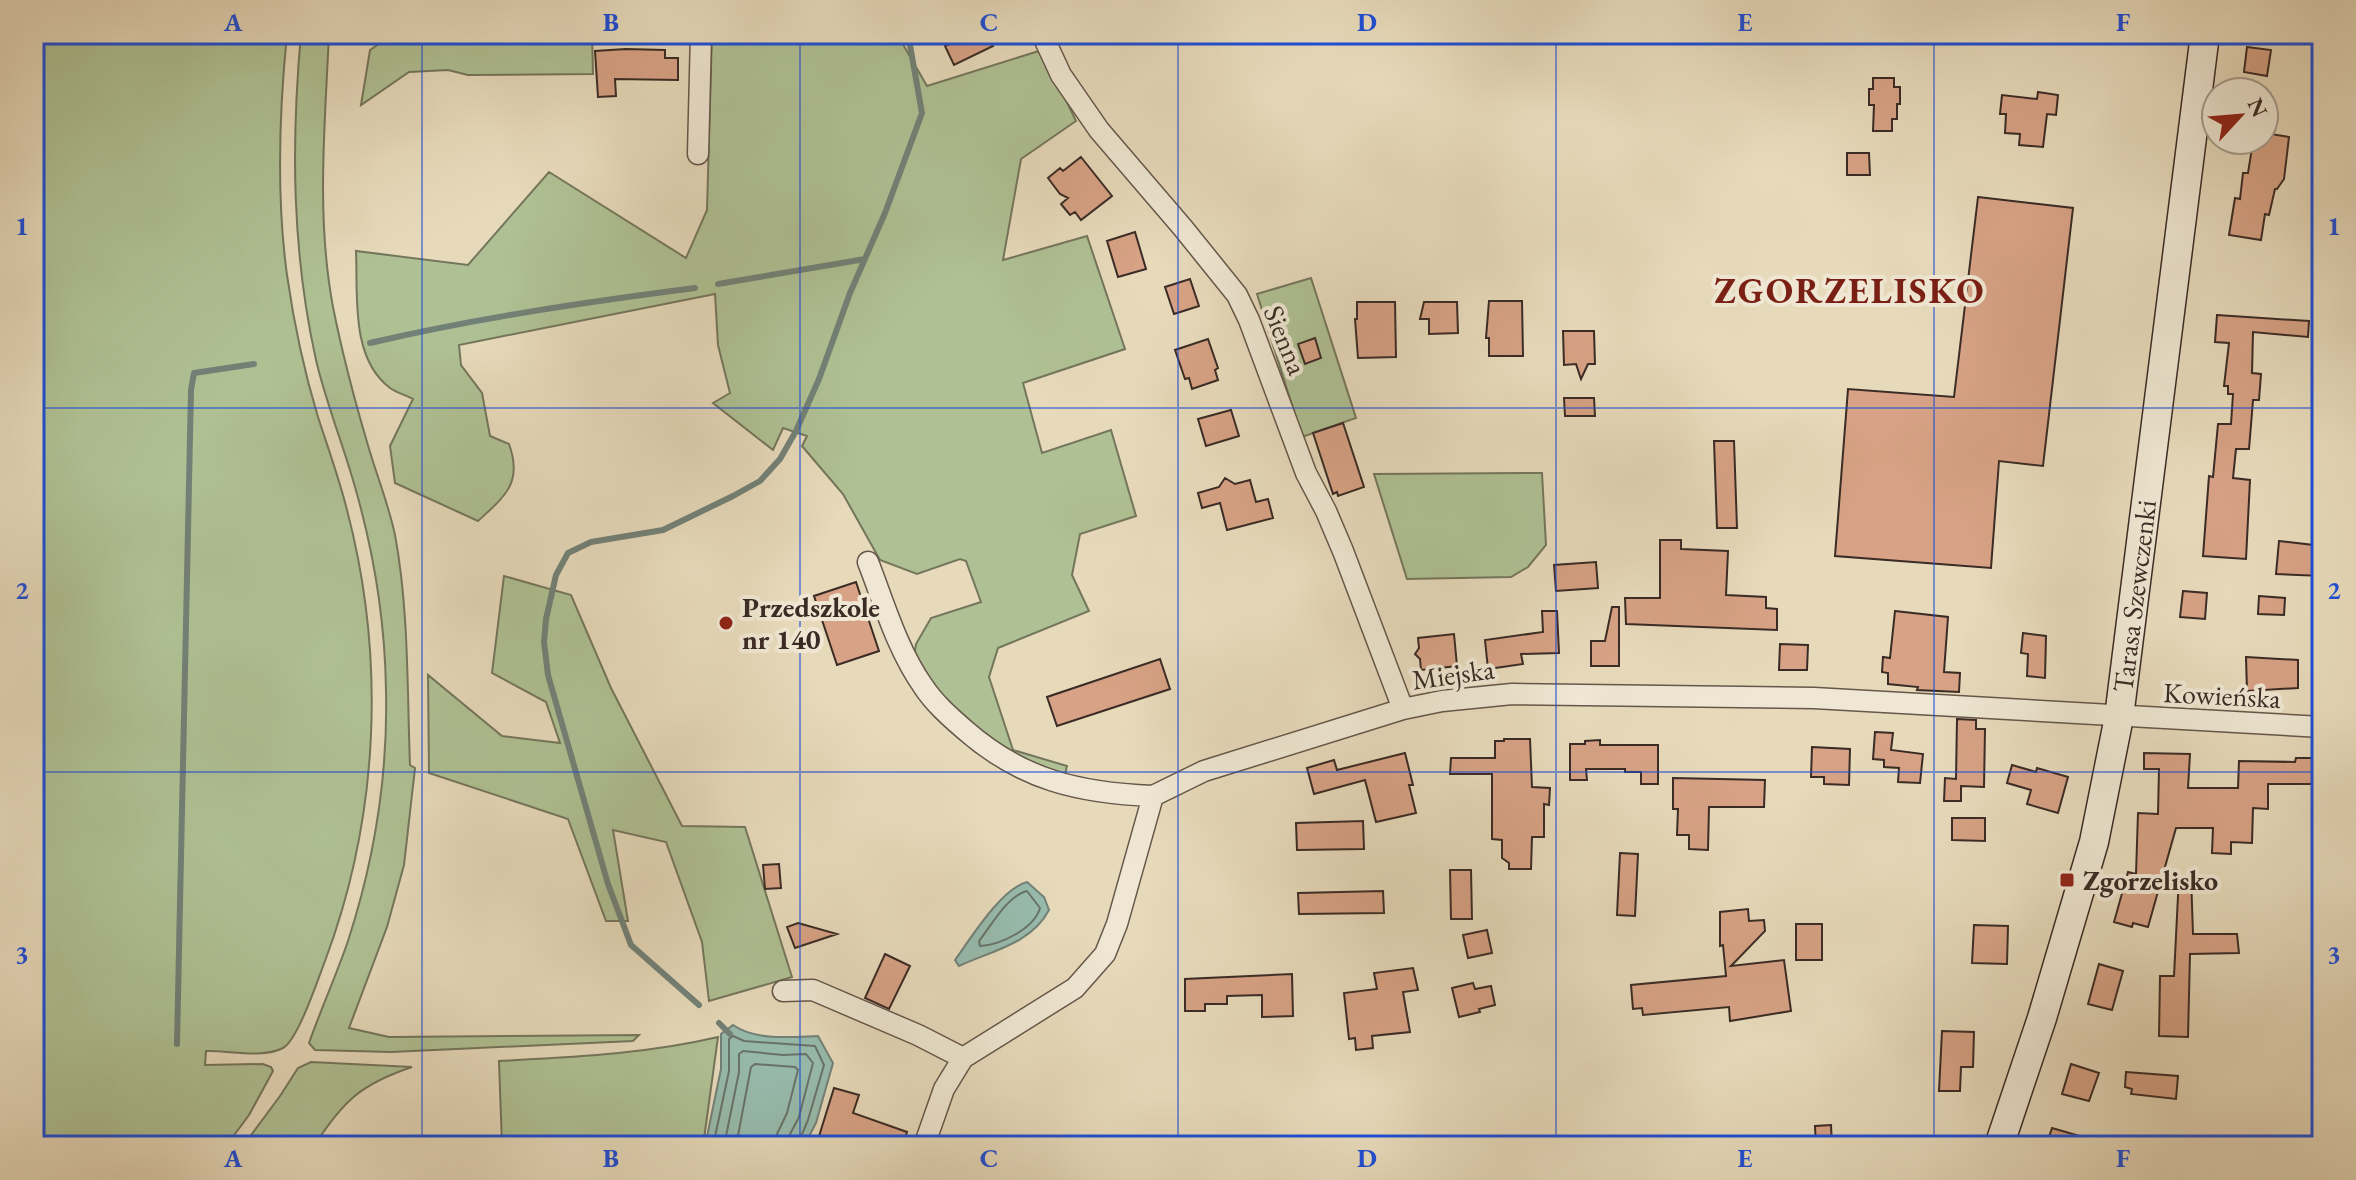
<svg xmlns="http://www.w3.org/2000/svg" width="2356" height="1180" viewBox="0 0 2356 1180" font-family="'EB Garamond',serif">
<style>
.green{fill:#afc194;stroke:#74765c;stroke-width:2}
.water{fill:#97bbad;stroke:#728177;stroke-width:2}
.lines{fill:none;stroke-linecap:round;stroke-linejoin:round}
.shore{stroke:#687369;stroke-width:2}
.stream{stroke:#728177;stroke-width:6}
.building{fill:#d7a285;stroke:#3a2b25;stroke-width:2}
.street-casing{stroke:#65574a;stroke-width:23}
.secondary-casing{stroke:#3a2b25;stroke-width:31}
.street{stroke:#efe7d3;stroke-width:20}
.secondary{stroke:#efe7d3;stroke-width:28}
.grid{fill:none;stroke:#1d4ed8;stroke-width:2;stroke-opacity:0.55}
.poi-dot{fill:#8f2418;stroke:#efe7d3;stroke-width:3}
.labels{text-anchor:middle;stroke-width:8;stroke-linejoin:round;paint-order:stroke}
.street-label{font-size:28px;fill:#3a2b25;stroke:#efe7d3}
.poi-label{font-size:28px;font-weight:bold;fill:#3a2b25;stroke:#efe7d3;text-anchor:start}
.district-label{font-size:36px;font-weight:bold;letter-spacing:2px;fill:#7a1f14;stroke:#efe7d3}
.neatline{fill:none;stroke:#1d4ed8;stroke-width:3}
.grid-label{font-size:26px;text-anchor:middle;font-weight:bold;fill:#1d4ed8}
</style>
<rect width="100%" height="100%" fill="#e7dabb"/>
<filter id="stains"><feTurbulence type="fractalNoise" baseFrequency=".0025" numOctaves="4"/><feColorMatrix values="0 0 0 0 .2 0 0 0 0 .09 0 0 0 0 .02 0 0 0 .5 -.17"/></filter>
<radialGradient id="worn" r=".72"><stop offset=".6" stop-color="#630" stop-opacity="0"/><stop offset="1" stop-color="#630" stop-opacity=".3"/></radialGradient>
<path class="green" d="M34,34H287C279,114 276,195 287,275C294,324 304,371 318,417C328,448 339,478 347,510C386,659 379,817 325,961C318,979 298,1040 283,1048C262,1059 228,1050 206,1051L205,1065L263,1064L271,1067L273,1071L249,1115L226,1146H34Z
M301,34H329C325,124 316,217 333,307C342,352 354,398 367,442C376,474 388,502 395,535C409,610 407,688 410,765L415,768L404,865L387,927L349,1028L389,1037L639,1035L633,1041L391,1052L315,1050L309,1043C321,1009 336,976 348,941C374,861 388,775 386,690C385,622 374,553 355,487C343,444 326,403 316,360C292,252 291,144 301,34Z
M393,34H592L593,74L468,75L448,70L409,72L361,105L370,50Z
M712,34H897L927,86L1042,50L1076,121L1021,159L1003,260L1087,236L1125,349L1023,383L1042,453L1111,430L1136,516L1080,534L1072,575L1089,611L998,648L989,677L1013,750L1067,766L1064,779L999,750L928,685L914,656L916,644L931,618L981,602L966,561L960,559L917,574L880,560L843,494L802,446L807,436L783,428L773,450L713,403L730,393L718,345L715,294L459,345L461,365L482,393L490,436L509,444C523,483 505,496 478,521L395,483L390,446L413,399C406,395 397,393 390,388C350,358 358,294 356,251L468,265L549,172L686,258L707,210Z
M1311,278L1356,418L1302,437L1257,294Z
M1542,473L1546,545L1528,567L1511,577L1407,579L1374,474Z
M504,576L571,595L611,688L682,826L745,827L792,977L709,1001L702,942L666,842L613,830L628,921H606L568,819L429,773L428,675L502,736L560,743L546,702L492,673Z
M718,1037L703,1146H502L499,1061C573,1057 646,1054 718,1037Z
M311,1062L412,1067C361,1084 343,1101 314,1146H243L280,1096L298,1068Z"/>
<path class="water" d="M1027,882L1044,897L1049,910C1031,944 991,951 959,966L955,960C971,938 1001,889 1027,882Z
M733,1025C756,1041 791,1037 818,1036L833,1063L816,1123L804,1146H705L721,1069V1034Z"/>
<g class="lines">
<path class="shore" d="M1027,891L1040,908C1034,929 1000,945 980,946L979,941C991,926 1008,895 1027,891Z
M713,1146L729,1071V1039L733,1036L744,1041L815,1046L824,1065L808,1120L797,1146
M724,1146L739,1072V1054L743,1051L783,1055L806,1054L813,1063L799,1117L789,1136L787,1146
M736,1146L751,1067L755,1064L795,1067L798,1070L787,1113L777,1134L775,1146"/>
<path class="stream" d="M718,284L865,259
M370,343C477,318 586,302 695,288
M699,1005L631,945L608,884L548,675L544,642L546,619L556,575L568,553L591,542L663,530L733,496L760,481L780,459L796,431L819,379L850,293L885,213L922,113L908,34
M719,1023L730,1034
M177,1044L191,390L194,373L254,364"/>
</g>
<path class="building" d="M972,34H987L993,46L954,65L945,46Z
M2247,47L2271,50L2267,76L2244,72Z
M626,49L665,50V58H678V80L615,79L616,96L598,97L595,51Z
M1873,78H1894V87H1900V104H1897V119H1892V131H1873L1874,105H1869V89H1873Z
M2038,92L2058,95L2056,115L2047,114L2043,147L2019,145L2020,134L2005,133L2006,114H2000L2002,95L2037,99Z
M2264,133L2289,137L2284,179L2277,189H2275L2269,215L2265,214L2261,240L2229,235L2235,198L2240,199L2243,173H2248L2252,148H2256L2257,140H2264Z
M1847,153H1869L1870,175H1847Z
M1081,157L1112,196L1081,220L1075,212L1070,215L1061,204L1068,198L1060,194L1048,178L1060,168L1063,171Z
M1978,197L2073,208L2043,466L1999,461L1991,568L1835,556L1848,389L1954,397Z
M1135,232L1146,269L1118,277L1107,241Z
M1190,279L1199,306L1174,314L1165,287Z
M1489,301H1522L1523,356H1489V338H1486Z
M1357,302H1395L1396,357L1358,358L1355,319H1357Z
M1424,302H1457L1458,333L1429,334V319H1420Z
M2217,315L2309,321L2308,337L2253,332L2252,373L2261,374L2259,400H2253L2249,449H2236L2233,478L2250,480L2246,559L2203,556L2209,476L2213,477L2218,424H2231L2233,394H2228V386H2224L2229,343L2215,342Z
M1563,331H1594L1595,364H1588L1581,379L1576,364L1564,365Z
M1315,338L1321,358L1305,364L1298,344Z
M1208,339L1218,368L1215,370L1218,380L1192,389L1189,378L1185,379L1175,350Z
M1564,398H1594L1595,416H1565Z
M1231,410L1239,436L1206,446L1198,419Z
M1343,423L1364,487L1338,496L1337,492L1333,494L1313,433Z
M1714,441H1734L1737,528H1717Z
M1225,478L1235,484L1250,480L1256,502L1268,499L1273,518L1227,530L1220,503L1202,508L1198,493L1219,487Z
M1660,540H1681V549L1728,551L1726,595L1766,597V608L1777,609V630L1626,624L1625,598H1660Z
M2279,541L2322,546V576L2276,574Z
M1596,562L1598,588L1556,591L1554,565Z
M856,582L879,651L837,665L814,596Z
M2183,591L2207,593L2205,619L2180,617Z
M2259,596L2285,598L2284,615L2258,614Z
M1612,607H1619V666H1591V641H1605Z
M1542,611H1557L1559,653L1521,654L1523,664L1488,669L1485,640L1543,632Z
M1895,611L1948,617L1944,672L1960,673L1959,692L1917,690L1918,687L1888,684V673L1882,672L1883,657L1890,658Z
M2023,633L2046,636L2045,678L2027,676L2028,654L2021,653Z
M1454,634L1457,666L1421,670L1420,659L1415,654L1419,648L1418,638Z
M1780,644L1808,645L1807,670H1779Z
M2246,657L2298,660V688L2247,691Z
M1160,659L1170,689L1057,726L1047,697Z
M1957,719L1976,720V729H1985L1984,787L1961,786V801H1944L1945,778L1956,779Z
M1875,732L1893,733L1891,750L1923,754L1920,783L1898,782L1899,768L1884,767V760L1873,759Z
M1504,739H1530L1532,787L1550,788L1549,805L1544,804V837H1532L1531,869H1509V863L1502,858V840L1492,839V774H1450L1451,758H1495V741H1504Z
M1600,740V745H1658V784H1641V772H1625V769H1586L1587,780H1570V744H1585V741Z
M1812,747L1850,749L1849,785L1824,784V777H1811Z
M1405,753L1413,785H1409L1416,813L1376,822L1365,780L1314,794L1307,768L1334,760L1337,770Z
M2144,753L2190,754L2188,788H2238L2239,761L2295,762L2296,758H2322V784H2268V809L2253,808L2252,843L2231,842V854L2212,853L2213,828H2176L2148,927L2133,923L2132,927L2114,922L2128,872L2136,874L2138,813L2158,814L2159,769H2144Z
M2012,765L2036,772L2037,768L2068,777L2058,813L2027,804L2031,790L2007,783Z
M1673,778L1765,780L1764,807H1709L1708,850L1689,849V835H1677L1678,809H1673Z
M1952,818H1985V841L1952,840Z
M1363,821L1364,849L1297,850L1296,823Z
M1620,853L1638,854L1635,916L1617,915Z
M779,864L781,888L765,889L763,865Z
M1450,870H1471L1472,919H1451Z
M2179,876H2191L2193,934H2237L2239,953L2190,954L2188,1037L2159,1036L2160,976H2174Z
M1383,891L1384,913L1299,914L1298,893Z
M1748,909L1749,921L1764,920L1765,931L1731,966L1784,960L1791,1011L1730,1021L1729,1007L1643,1015L1642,1008L1633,1009L1631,985L1726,976L1723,945L1720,946V912Z
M798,923L837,934L795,948L787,927Z
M1796,924H1822V960H1796Z
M1974,925L2008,926L2007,964L1972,963Z
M1487,930L1492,953L1468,958L1463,935Z
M885,954L910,966L889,1009L865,998Z
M2099,964L2123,971L2112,1010L2088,1004Z
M1413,968L1418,990L1403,992L1410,1032L1372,1036L1373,1048L1356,1050L1355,1038L1349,1039L1344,993L1377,989L1374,973Z
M1292,974L1293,1016L1262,1017V995L1227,996V1004H1205V1011H1185V979Z
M1473,983L1475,989L1491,986L1495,1005L1479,1009L1480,1012L1459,1017L1452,988Z
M1942,1031L1974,1032L1973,1067H1961L1960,1091H1939Z
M2071,1064L2099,1073L2089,1101L2062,1094Z
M2126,1072L2178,1076L2176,1099L2131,1094L2132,1089L2125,1087Z
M834,1088L859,1095L853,1113L907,1132L903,1146H861L837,1138L834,1146H816Z
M1831,1125L1832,1146H1816L1815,1126Z
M2052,1128L2100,1142L2099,1146H2046Z"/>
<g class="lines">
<defs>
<path id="street" d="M1042,34L1061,75L1099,130L1183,228L1237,295L1249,320L1306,473L1326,511L1343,551L1403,709
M698,154L701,34
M868,562C884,603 897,649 923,686C934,703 950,717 965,730C1022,780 1079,793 1153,796
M783,991L813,990L918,1035L963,1058
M924,1146L944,1089L963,1058L1075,988L1105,954L1117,924L1153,796L1204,771L1403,709L1442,701L1512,694L1814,698L2322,727"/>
<g id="secondary">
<path id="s1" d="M1999,1146L2042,1018L2094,842L2119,717L2205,34"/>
</g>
</defs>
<use href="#street" class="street-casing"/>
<use href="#secondary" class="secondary-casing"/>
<use href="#street" class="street"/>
<use href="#secondary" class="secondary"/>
</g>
<path class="grid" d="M422,34V1146M800,34V1146M1178,34V1146M1556,34V1146M1934,34V1146M34,408H2322M34,772H2322"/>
<g class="poi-dot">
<circle cx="726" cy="623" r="8"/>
<rect x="2059" y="872" width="16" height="16" rx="4"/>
</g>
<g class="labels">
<g class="street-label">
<text transform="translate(1286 340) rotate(68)" y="10">Sienna</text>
<text dy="10" stroke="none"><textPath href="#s1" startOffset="568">Tarasa Szewczenki</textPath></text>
<text transform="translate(1453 674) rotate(-8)" y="10">Miejska</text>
<text transform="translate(2222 695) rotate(3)" y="10">Kowieńska</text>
</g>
<g class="poi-label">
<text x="742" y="617">Przedszkole<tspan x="742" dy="32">nr 140</tspan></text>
<text x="2083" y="890">Zgorzelisko</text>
</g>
<g class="district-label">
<text x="1850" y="303">ZGORZELISKO</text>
</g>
</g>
<rect width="2356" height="1180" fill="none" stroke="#e7dabb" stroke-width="88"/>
<g transform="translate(2240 116) rotate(64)"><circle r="38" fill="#efe7d3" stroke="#a79c8d" stroke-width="2"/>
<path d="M0-6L14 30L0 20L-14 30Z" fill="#8f2418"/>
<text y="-12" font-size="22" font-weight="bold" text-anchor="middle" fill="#3a2b25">N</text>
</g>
<rect x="44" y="44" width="2268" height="1092" class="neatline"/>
<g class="grid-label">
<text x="233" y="31">A</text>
<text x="611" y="31">B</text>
<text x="989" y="31">C</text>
<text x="1367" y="31">D</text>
<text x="1745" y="31">E</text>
<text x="2123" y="31">F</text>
<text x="22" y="235">1</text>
<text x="2334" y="235">1</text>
<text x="22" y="599">2</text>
<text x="2334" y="599">2</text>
<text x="22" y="963">3</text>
<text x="2334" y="963">3</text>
<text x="233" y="1167">A</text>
<text x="611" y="1167">B</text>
<text x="989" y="1167">C</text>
<text x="1367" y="1167">D</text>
<text x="1745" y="1167">E</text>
<text x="2123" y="1167">F</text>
</g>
<rect width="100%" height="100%" filter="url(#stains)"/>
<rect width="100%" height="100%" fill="url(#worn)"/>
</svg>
